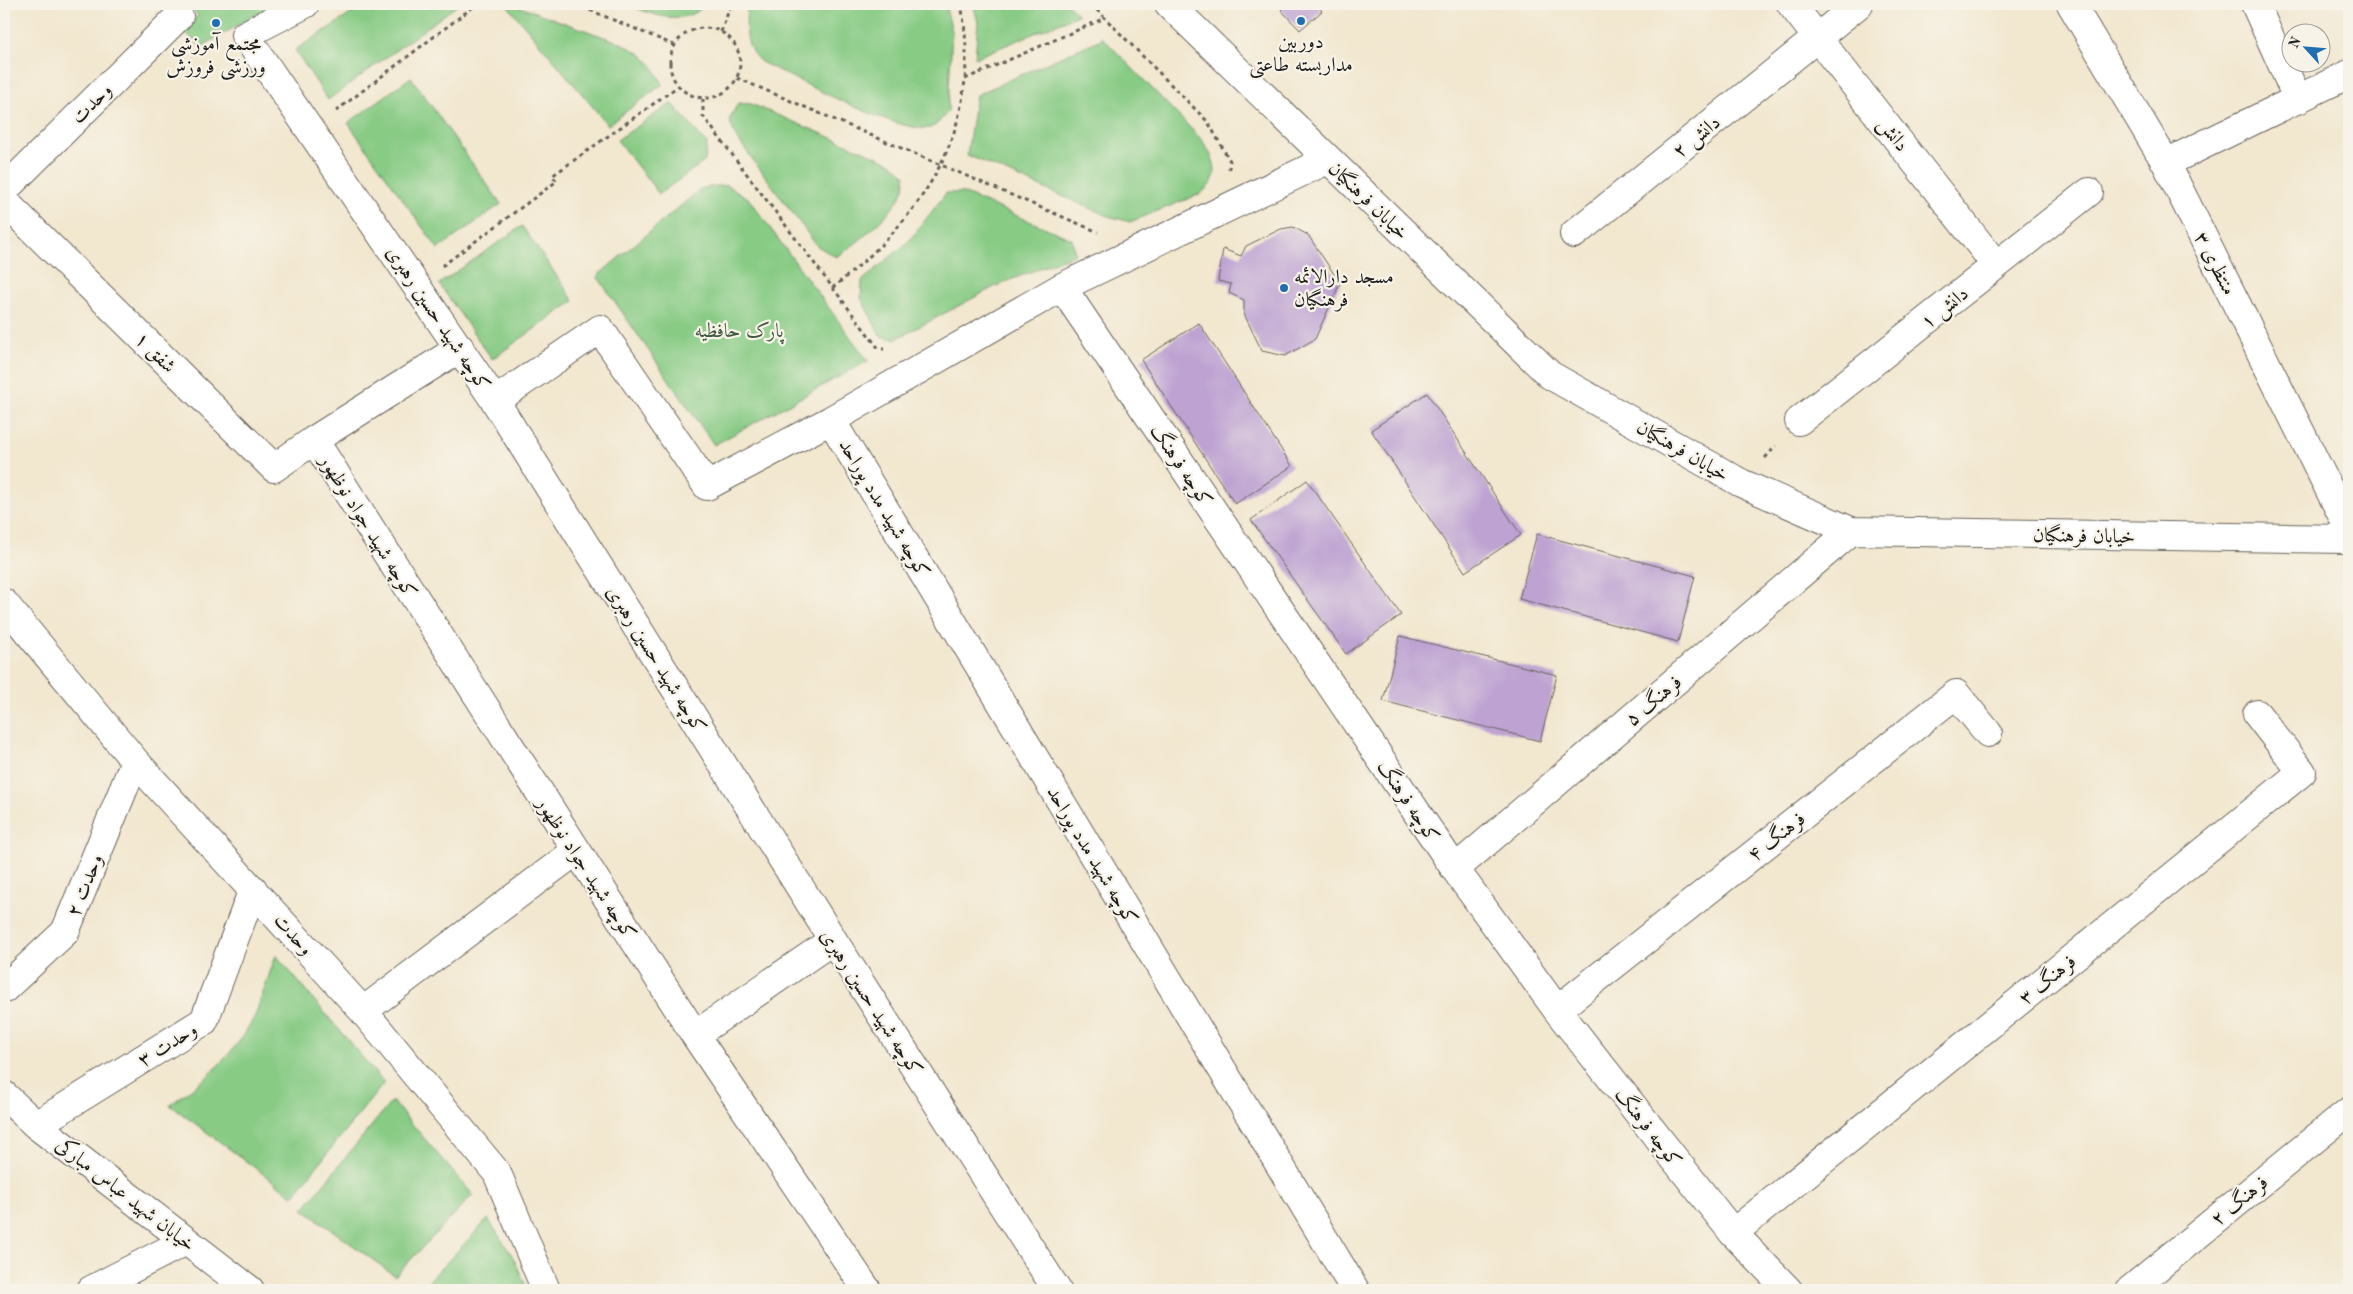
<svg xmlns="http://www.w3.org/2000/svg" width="2353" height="1294" viewBox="0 0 2353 1294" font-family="'Old Standard TT',Amiri,serif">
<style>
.green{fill:#87cb84;stroke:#527450}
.building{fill:#bda2d2}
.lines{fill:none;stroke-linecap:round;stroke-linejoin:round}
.minor-casing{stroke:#67635b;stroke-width:30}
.path{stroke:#67635b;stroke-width:3;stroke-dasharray:4 4;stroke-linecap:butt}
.minor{stroke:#fff;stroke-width:28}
.poi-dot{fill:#1f6fb2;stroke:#f7f3e8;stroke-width:2}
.labels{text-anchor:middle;stroke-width:4.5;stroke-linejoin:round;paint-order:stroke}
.poi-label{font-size:20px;fill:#1c1c1c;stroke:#f7f3e8}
.street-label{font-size:20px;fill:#1c1c1c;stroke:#f7f3e8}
.park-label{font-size:20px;fill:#415940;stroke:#f7f3e8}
</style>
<rect width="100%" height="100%" fill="#f7f3e8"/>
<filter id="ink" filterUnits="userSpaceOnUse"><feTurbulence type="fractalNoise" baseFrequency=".02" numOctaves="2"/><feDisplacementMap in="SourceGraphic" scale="10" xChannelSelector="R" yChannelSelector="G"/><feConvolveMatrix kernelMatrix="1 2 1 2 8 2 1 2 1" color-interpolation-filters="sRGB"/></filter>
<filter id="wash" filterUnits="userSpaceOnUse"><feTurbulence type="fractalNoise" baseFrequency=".0096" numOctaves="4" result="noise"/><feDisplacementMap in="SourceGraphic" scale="20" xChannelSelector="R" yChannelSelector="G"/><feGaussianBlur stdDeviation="1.12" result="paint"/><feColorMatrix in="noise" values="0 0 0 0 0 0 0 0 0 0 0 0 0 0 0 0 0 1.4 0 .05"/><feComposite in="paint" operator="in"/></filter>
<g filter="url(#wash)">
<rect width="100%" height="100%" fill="#f2e7cf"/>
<path class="green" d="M187,4H274L201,47L185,32L198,15Z
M366,4H459L328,100L295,50Z
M625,4H707C681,28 655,15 625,4Z
M747,4H945L952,31L948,111C943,117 937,127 929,128C896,133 795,78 761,62C743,47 746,26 747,4Z
M973,4H1068L1078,15L975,58L978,22Z
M507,5H515L621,43L641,54L652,65L663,84L608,125Z
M1103,38L1202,140C1216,161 1223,177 1200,194L1130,222L1108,216L967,155L976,95Z
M411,77L501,204L438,249L348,123Z
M672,103L707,144L705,161L659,194L617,140Z
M738,103L751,104L885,160L897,167L905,175C905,180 905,187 903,191C894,213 856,245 836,257L817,246L736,137L729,120Z
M727,185L748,198L868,361L714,445L597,276L702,188Z
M946,193H963L1072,239L1075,254L996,286L896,339L881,337L861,298L862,281L909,241Z
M522,226L574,301L492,359L439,284Z
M276,955L384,1083L293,1196L170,1105L207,1077L229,1054L243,1036L255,1016Z
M392,1101L473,1195L395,1276L303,1209Z
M488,1219L513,1257L528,1290H420Z"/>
<g id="blocks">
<path class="building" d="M1288,4H1316L1322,11L1300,30L1281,10Z
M1293,227L1308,235L1340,283L1315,339L1285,356L1262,351L1244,314V300L1229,293L1231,284L1218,281L1223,249L1241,256L1246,246L1281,229Z
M1199,323L1292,466L1235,504L1141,360Z
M1427,393L1521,535L1465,572L1371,430Z
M1307,480L1401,615L1346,654L1251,520Z
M1537,534L1695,576L1678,642L1519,599Z
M1400,636L1557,675L1540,741L1383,701Z"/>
</g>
</g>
<g filter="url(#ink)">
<use href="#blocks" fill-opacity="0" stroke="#67635b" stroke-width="1"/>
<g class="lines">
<defs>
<path id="minor" d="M305,4L245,35L495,401L833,940L1057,1290
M1169,4L1550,375L1741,483L1851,531L2349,539
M1791,4L1996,265
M2071,4L2166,163L2349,529
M2255,4L2298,100
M2166,163L2349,74
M4,190L179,16
M4,201L274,468L314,440L460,348
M1574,234L1859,4
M1062,287L1455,869L1557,1010L1733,1233L1788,1290
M495,401L600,329L707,486L831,420L1062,287L1327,160
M831,420L1355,1290
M1799,421L2089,192
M314,440L695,1035L867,1290
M4,603L135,761L363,1011L497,1173L546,1290
M1455,869L1851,531
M4,989L65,932L135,761
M1557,1010L1956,694L1988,733
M363,1011L576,851
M695,1035L833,940
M4,1095L36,1125L250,1290
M36,1125L204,1021L253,889
M1733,1233L2302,772L2257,714
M91,1290L186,1241
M2130,1290L2349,1111"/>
</defs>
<use href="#minor" class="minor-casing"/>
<path class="path" d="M575,4L674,45
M1091,4L1208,122L1230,161L1229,169
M670 63a35 35 0 1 1 70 0a35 35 0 1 1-70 0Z
M721,32L731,4
M737,78L1098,232
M965,79L1105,18
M703,99V116L879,349H884
M336,111L477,4
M442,266L557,181L552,176L677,87
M832,288C926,215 984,127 961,4
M1765,458L1776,446"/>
<use href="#minor" class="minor"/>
</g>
</g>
<g class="poi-dot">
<circle cx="1301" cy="21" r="5"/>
<circle cx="216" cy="23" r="5"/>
<circle cx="1284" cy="288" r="5"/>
</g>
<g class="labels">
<g class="poi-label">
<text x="1301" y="48">دوربین<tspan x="1301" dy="23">مداربسته طاعتی</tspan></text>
<text x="216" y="50">مجتمع آموزشی<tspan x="216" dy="23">ورزشی فروزش</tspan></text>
<text x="1294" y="283" text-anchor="start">مسجد دارالائمه<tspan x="1294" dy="23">فرهنگیان</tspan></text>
</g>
<g class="street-label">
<text transform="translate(91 103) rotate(-45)" y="7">وحدت</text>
<text transform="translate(1894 134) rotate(52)" y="7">دانش</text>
<text transform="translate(1696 136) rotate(-39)" y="7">دانش ۲</text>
<text transform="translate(1369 200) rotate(44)" y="7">خیابان فرهنگیان</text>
<text transform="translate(2216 263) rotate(63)" y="7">منتظری ۳</text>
<text transform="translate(1944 307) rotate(-38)" y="7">دانش ۱</text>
<text transform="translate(439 318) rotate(56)" y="7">کوچه شهید حسین رهبری</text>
<text transform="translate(156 352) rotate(45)" y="7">شفق ۱</text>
<text transform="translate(1683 450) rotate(30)" y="7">خیابان فرهنگیان</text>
<text transform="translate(1182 465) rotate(56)" y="7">کوچه فرهنگ</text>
<text transform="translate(885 508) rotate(59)" y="7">کوچه شهید مدد پوراحد</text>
<text transform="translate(369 526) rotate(58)" y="7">کوچه شهید جواد نوظهور</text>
<text transform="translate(2084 535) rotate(1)" y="7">خیابان فرهنگیان</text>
<text transform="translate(657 659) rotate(58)" y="7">کوچه شهید حسین رهبری</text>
<text transform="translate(1653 700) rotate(-40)" y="7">فرهنگ ۵</text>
<text transform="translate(1409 801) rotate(56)" y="7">کوچه فرهنگ</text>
<text transform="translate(1776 836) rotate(-38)" y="7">فرهنگ ۴</text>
<text transform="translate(1093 855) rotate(59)" y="7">کوچه شهید مدد پوراحد</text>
<text transform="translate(587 868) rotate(57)" y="7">کوچه شهید جواد نوظهور</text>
<text transform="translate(84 885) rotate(-68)" y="7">وحدت ۲</text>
<text transform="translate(294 934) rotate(48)" y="7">وحدت</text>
<text transform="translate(2047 979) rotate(-39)" y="7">فرهنگ ۳</text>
<text transform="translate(872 1002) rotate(57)" y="7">کوچه شهید حسین رهبری</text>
<text transform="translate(167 1044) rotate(-32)" y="7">وحدت ۳</text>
<text transform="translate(1649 1127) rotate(52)" y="7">کوچه فرهنگ</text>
<text transform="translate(126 1194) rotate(38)" y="7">خیابان شهید عباس مبارکی</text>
<text transform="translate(2239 1200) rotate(-39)" y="7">فرهنگ ۲</text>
</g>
<g class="park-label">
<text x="739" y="337">پارک حافظیه</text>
</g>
</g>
<rect width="2353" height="1294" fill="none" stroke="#f7f3e8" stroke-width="20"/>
<g transform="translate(2306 48) rotate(296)"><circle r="24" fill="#f7f3e8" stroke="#9f9d96"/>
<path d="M0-4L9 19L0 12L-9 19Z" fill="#1f6fb2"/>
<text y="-8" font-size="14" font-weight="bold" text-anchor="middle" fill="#1c1c1c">N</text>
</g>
</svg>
